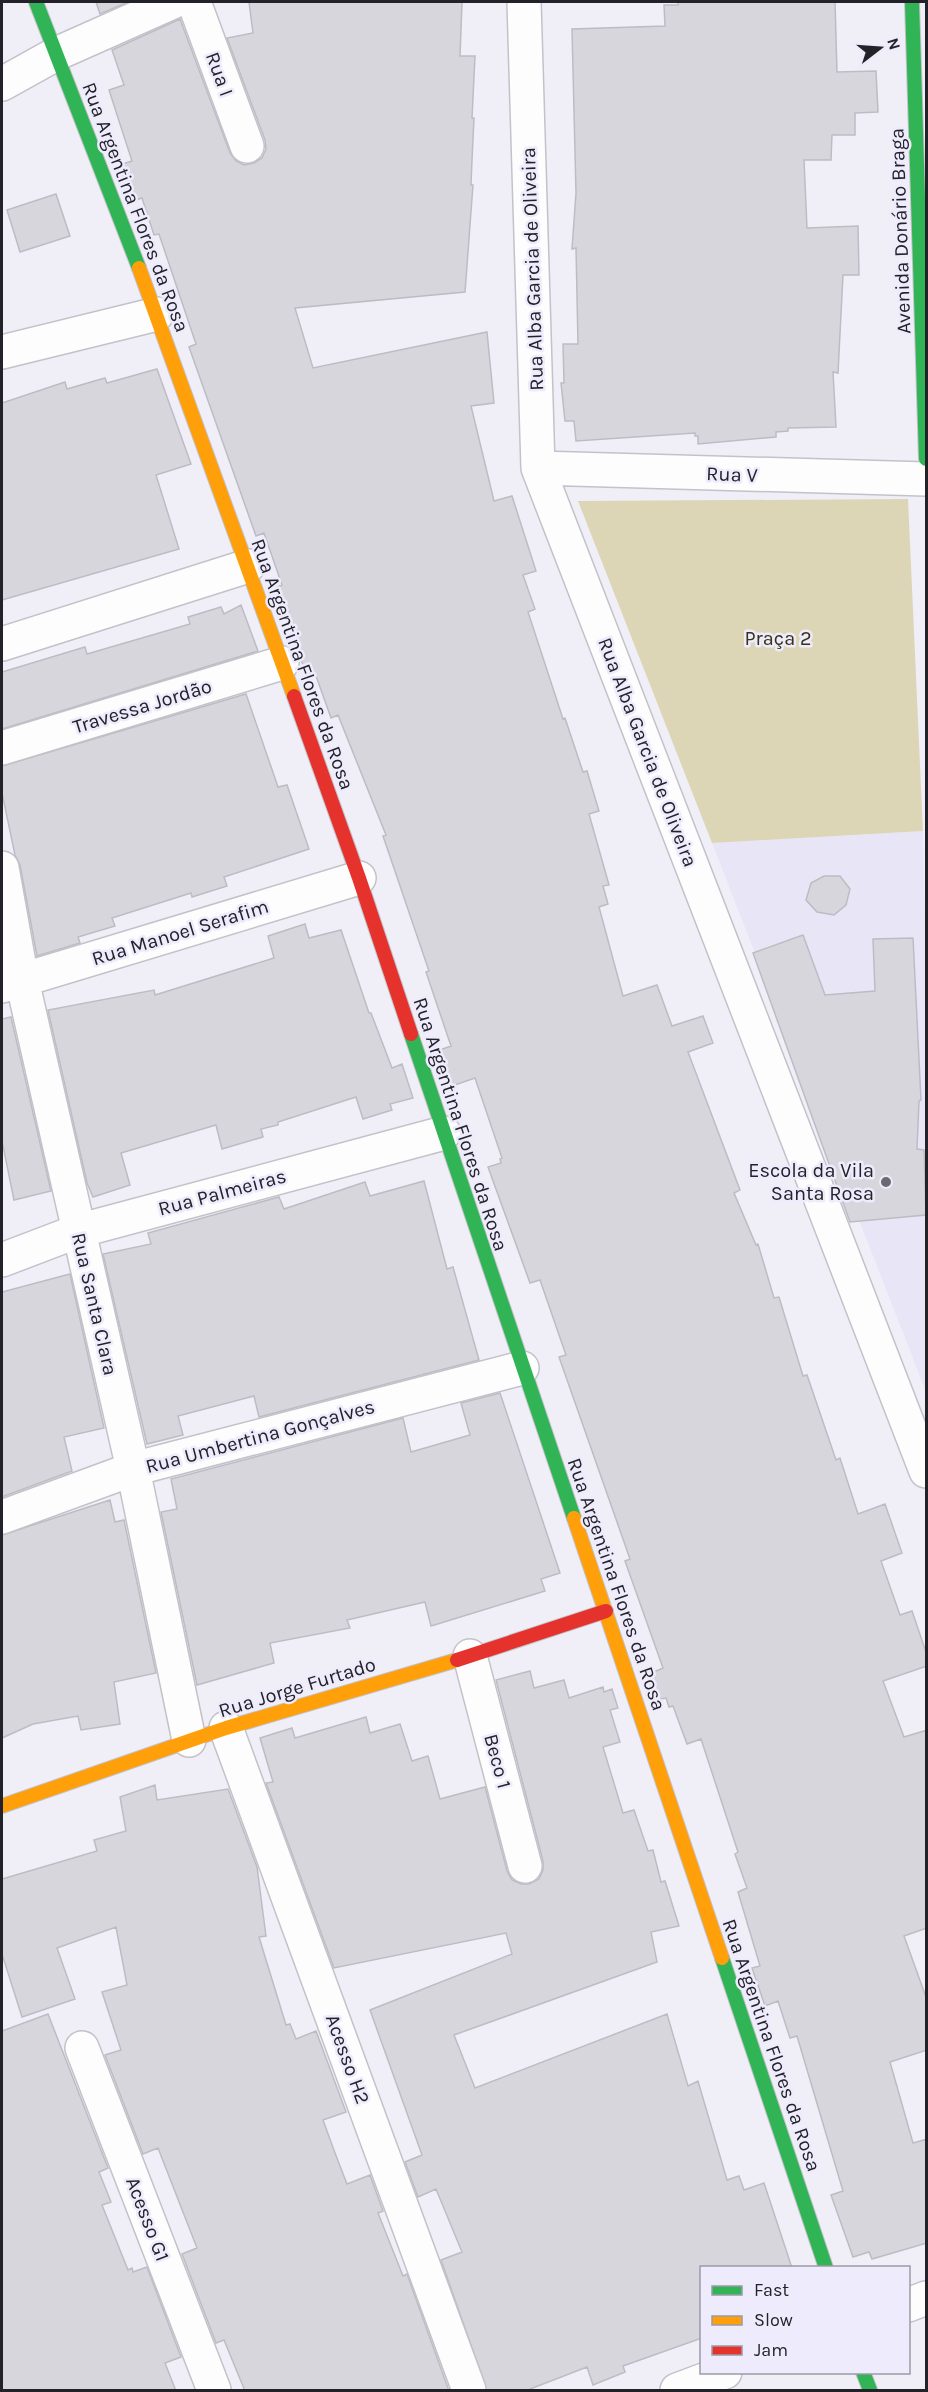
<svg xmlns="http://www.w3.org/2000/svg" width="928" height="2392" viewBox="0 0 928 2392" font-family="Karla,sans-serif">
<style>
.built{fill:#e8e5f7}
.green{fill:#dcd6b7}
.building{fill:#d7d6dd;stroke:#bdbcc4;stroke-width:1.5}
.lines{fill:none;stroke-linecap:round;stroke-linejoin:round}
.street-casing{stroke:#c3c2c9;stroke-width:36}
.fast-casing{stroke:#c3c2c9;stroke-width:16}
.slow-casing{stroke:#c3c2c9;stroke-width:16}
.jam-casing{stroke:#c3c2c9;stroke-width:16}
.street{stroke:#fdfdfe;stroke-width:33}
.fast{stroke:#30b455;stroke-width:14}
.slow{stroke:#ff9f0a;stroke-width:14}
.jam{stroke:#e5322d;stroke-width:14}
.poi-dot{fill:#6b6a71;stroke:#edebfc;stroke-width:2}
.labels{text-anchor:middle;stroke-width:5;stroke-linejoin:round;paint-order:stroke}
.street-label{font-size:20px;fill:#232228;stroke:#edebfc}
.park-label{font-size:20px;fill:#373213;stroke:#edebfc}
.poi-label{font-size:20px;fill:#232228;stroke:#edebfc;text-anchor:end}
</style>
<rect width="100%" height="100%" fill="#f0eff8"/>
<path class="built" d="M923,831L926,973V1392L712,843Z"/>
<path class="green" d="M908,499L923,831L712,843L578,501Z"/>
<path class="building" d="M96,2H128L100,14Z
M249,2H462L460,56H475L472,118H474L472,160L471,185H473L465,292L295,308L313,368L487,332L494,403L471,406L494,501L512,496L536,571L523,575L535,609L528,612L563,719L565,718L583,772L587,771L599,811L589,814L609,885L603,886L608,904L599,907L623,996L657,985L672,1026L703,1016L713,1043L688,1052L740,1190L734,1193L756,1245L758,1244L774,1298L779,1297L803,1376L807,1375L836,1460L840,1458L858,1514L885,1504L902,1553L881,1561L900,1615L912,1611L927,1655V1666L883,1681L904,1737L927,1730V1928L904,1936L927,2000V2050L890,2062L913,2143L927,2139V2243L872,2259L869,2252L853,2257L831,2195L843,2191L797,2036L790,2038L778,2001L765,2006L752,1968L760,1966L738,1892L747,1888L735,1854L738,1852L701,1739L687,1744L673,1706L669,1707L666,1698L655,1700L647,1675L663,1668L625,1561L630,1559L559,1357L566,1355L540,1280L530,1283L488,1167L501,1163L500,1159L502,1158L475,1078L449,1087L437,1051L451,1046L426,972L429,971L383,836L386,835L338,715L331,718L316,676L308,679L275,588L282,585L264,533L256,536L189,347L196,344L159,234L154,235L142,198L133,201L119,165L132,161L109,90L124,85L112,50L180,19L230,153L236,161L244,165L254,163L262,158L266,149L265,140L227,38L253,33Z
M678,2H835L837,72L876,71L878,112L855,113V135H832L831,160H804L807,228L858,226L859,275H843L838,373L833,372L836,427L788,428V431L776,432V437L698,444V436H695V433L576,441L574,421H565L561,383H564L563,344H578L576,248L572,249L576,193L572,29L665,26L664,5H678Z
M56,194L70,236L20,252L7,210Z
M157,369L191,464L156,475L179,549L2,600V403L65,382L67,389L105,378L107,383Z
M241,605L258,651L2,729V672L85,647L87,654L190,624L188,617L221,607L224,614Z
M246,694L278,787L287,785L309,849L224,877L227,886L192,897L191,893L112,918L115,926L78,937L80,943L37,956L20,865L15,855L2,793V766Z
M824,876H840L850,889L846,905L834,915L817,912L806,900L811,883Z
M305,924L309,938L341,930L369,1013H371L392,1068L402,1064L413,1098L390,1104L392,1110L363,1119L356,1097L278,1122V1125L261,1129L263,1137L222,1149L216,1125L121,1153L130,1185L93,1197L87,1183L48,1010L154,990L155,995L274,958L268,936Z
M803,935L825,995L875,991L873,939L913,938L921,1100L919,1101L917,1149L924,1150L926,1215L850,1222L753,953Z
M11,1017L51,1191L14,1200L2,1141V1019Z
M424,1181L447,1269L453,1267L479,1360L259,1417L254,1396L178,1416L183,1435L147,1444L103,1254L151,1244L148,1233L279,1197L284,1209L365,1182L370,1196Z
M70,1274L104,1428L64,1437L72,1471L2,1497V1292Z
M500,1393L560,1573L541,1579L545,1591L431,1626L425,1602L347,1620L350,1628L270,1643L274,1663L197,1685L161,1512L177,1509L171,1479L403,1418L411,1452L470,1435L461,1403Z
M110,1500L115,1522L124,1520L156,1673L114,1682L120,1724L81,1730L78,1716L33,1724L2,1738V1535Z
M530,1671L534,1688L564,1680L569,1698L603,1687L604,1692L612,1689L618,1708L610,1710L620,1742L603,1747L623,1813L634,1810L648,1851L653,1850L661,1882L665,1881L679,1926L651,1932L657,1962L454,2035L475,2088L667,2014L688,2086L698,2081L727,2180L739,2176L744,2190L764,2183L792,2268H702V2338L623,2366L625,2372L593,2385L587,2367L525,2391H487L441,2260L462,2252L436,2189L418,2197L405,2162L422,2155L370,2010L512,1954L506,1933L334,1968L266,1783L273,1782L260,1738L292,1728L295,1738L366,1717L370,1733L400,1724L412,1761L428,1756L440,1799L485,1787L507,1871L512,1880L521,1884H529L539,1879L543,1870V1861L496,1680Z
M155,1785L157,1800L228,1789L257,1867L266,1936L259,1937L286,2025L290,2024L296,2039L316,2031L346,2112L323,2120L335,2153L347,2184L370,2175L383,2211L378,2213L403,2276L407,2274L449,2391H245L224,2340L216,2343L182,2254L197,2248L158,2148L143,2154L105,2055L121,2050L102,1992L127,1985L116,1927L57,1948L75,1999L22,2017L2,1954V1879L97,1851L94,1840L126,1831L120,1797Z
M48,2014L108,2168L99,2172L111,2202L102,2205L128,2270L132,2268L133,2272L147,2267L181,2357L165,2363L176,2391H2V2031Z"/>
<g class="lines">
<defs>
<path id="street" d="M194,2L247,146
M524,2L538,468L926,1471
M2,84L56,54L173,2
M2,352L157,314
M538,468L926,479
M2,644L248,566
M2,748L282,663
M2,868L22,980L133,1469L189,1740
M2,986L359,878
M2,1260L78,1231L444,1133
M2,1517L133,1469L522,1368
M470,1656L525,1866
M226,1728L469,2390
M82,2048L214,2390
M908,2305L926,2298
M677,2390L725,2372"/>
<path id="fast" d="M36,2L139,268
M912,2L926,459
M411,1034L574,1518
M722,1958L826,2268
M863,2372L870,2390"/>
<path id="slow" d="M139,268L294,696
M574,1518L722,1958
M2,1806L226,1728L457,1660"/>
<path id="jam" d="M294,696L359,878L411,1034
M457,1660L606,1611"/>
</defs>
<use href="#street" class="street-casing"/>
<use href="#fast" class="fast-casing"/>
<use href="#slow" class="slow-casing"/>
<use href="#jam" class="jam-casing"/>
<use href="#street" class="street"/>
<use href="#fast" class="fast"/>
<use href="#slow" class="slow"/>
<use href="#jam" class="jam"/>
</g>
<circle class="poi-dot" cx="886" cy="1182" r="6"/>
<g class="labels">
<g class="street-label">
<text transform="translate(220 74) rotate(70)" y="7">Rua I</text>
<text transform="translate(136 207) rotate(69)" y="7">Rua Argentina Flores da Rosa</text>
<text transform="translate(900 231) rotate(-92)" y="7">Avenida Donário Braga</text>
<text transform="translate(532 269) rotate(-92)" y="7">Rua Alba Garcia de Oliveira</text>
<text transform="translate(732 474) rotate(2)" y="7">Rua V</text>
<text transform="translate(303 664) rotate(70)" y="7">Rua Argentina Flores da Rosa</text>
<text transform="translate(142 706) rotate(-17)" y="7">Travessa Jordão</text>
<text transform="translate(648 752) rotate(69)" y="7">Rua Alba Garcia de Oliveira</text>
<text transform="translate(180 932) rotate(-17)" y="7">Rua Manoel Serafim</text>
<text transform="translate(461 1124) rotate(72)" y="7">Rua Argentina Flores da Rosa</text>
<text transform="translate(222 1192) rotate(-15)" y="7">Rua Palmeiras</text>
<text transform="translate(95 1304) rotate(77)" y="7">Rua Santa Clara</text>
<text transform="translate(260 1436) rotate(-15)" y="7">Rua Umbertina Gonçalves</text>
<text transform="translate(617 1584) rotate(71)" y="7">Rua Argentina Flores da Rosa</text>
<text transform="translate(297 1687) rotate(-17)" y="7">Rua Jorge Furtado</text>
<text transform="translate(498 1761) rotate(75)" y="7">Beco 1</text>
<text transform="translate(772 2045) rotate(71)" y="7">Rua Argentina Flores da Rosa</text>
<text transform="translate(348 2059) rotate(70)" y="7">Acesso H2</text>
<text transform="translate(148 2219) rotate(69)" y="7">Acesso G1</text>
</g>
<g class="park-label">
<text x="778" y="645">Praça 2</text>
</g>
<g class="poi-label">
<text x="874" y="1177">Escola da Vila<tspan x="874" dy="23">Santa Rosa</tspan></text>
</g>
</g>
<rect width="928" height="2392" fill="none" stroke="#232228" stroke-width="6"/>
<rect x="700" y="2266" width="210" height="108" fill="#edebfc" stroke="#9c9ba7" stroke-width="1.5"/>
<rect x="712" y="2286" width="30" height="9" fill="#30b455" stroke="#9c9ba7" stroke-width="1.5"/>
<text x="754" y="2296" font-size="18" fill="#232228">Fast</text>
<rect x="712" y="2316" width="30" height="9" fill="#ff9f0a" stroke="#9c9ba7" stroke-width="1.5"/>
<text x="754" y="2326" font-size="18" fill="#232228">Slow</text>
<rect x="712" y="2346" width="30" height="9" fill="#e5322d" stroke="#9c9ba7" stroke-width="1.5"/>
<text x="754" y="2356" font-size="18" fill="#232228">Jam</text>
<g transform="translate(880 48) rotate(73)" stroke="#edebfc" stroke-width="4.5" paint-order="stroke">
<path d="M0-4.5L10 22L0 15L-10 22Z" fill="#232228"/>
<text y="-9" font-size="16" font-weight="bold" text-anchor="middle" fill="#232228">N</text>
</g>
</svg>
